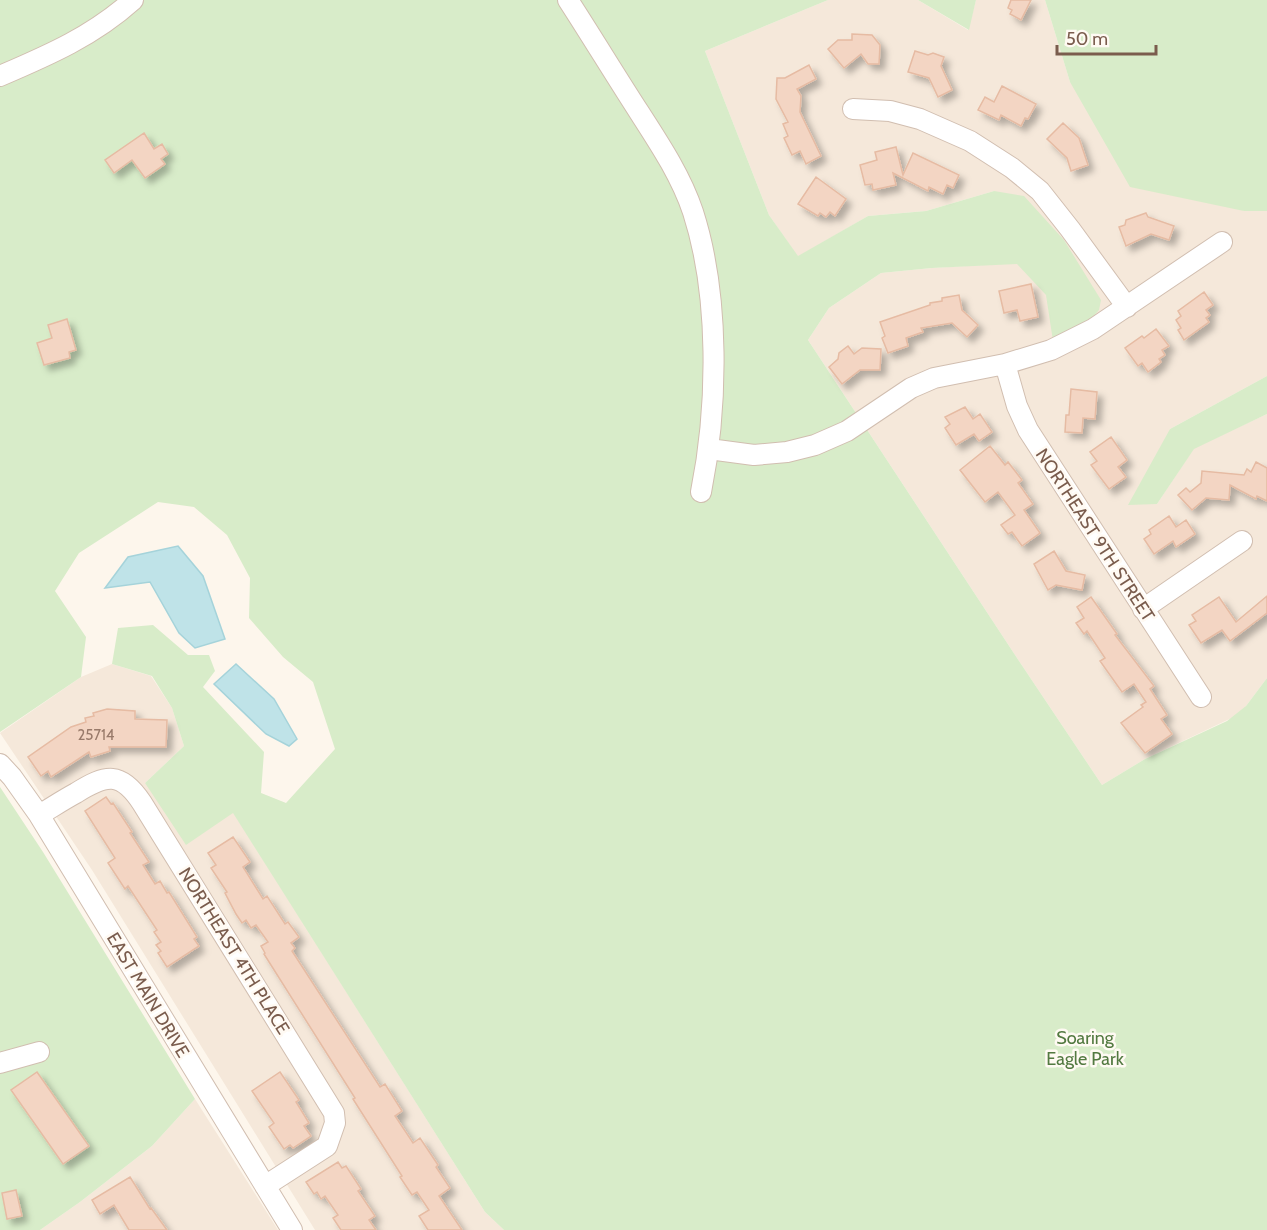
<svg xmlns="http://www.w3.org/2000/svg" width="1267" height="1230" viewBox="0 0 1267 1230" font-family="Cabin,sans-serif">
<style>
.residential{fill:#f5e8da}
.green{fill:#d8ecc9}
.water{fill:#bfe3e8;stroke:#a5d3da;stroke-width:1.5}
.building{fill:#f3d5c3;stroke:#e6bba3;stroke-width:1.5;filter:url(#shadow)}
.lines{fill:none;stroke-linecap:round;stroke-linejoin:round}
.minor-casing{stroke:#d1beb0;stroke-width:22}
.minor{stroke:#fff;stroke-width:20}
.labels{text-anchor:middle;stroke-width:5;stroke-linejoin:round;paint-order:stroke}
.number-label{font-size:15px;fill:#987a6a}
.street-label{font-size:18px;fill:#7a5c4d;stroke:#fffaf3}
.park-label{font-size:18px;fill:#537a41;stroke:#fffaf3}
</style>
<defs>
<filter id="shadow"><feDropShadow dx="5.5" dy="5.5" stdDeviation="3" flood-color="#0004"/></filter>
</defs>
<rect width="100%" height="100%" fill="#fdf6ec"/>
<path class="residential" d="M828,0H918L968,30L976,0H1045L1070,82L1244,211H1267V376L1170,429L1157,504L1194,448L1267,414V678L1240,714L1145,759L1102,785L1019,661L808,340L829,308L881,273L932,268L1017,263L994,191L926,211L868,216L798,257L769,215L705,51Z
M112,664L151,676L172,708L184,746L145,783L233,812L485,1212L504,1230H315L92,870L0,733L81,677Z
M195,1099L278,1230H40L80,1202L152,1146Z"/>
<path class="green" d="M0,0H828L705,51L769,215L798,256L868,216L926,211L994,191L1024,196L1064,240L1101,300L1099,310L1091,319L1053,341L1046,295L1017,264L932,268L881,273L829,308L808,340L1019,661L1102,785L1145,759L1227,721L1246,706L1267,678V1230H504L485,1212L233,813L186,845L145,783L184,746L172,708L152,676L112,664L118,628L153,625L188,655H209L215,671L203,687L264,752L261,793L286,803L335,749L313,682L283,657L249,618L250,578L227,535L194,507L158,502L79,553L55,591L86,637L81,677L0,732Z
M918,0H976L969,30Z
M1045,0H1267V211H1244L1130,187L1070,82Z
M1267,376V414L1194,449L1157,504L1128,505L1170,429Z
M0,787L43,852L195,1099L152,1146L80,1202L40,1230H0Z"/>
<path class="water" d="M178,546L203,576L225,639L195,648L179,633L150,582L105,588L128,557Z
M236,664L274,699L297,739L289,746L266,734L214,684Z"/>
<path class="building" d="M1011,0H1031L1021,20L1010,14L1012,10L1008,8Z
M852,34L872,35L880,45L879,64H868L861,54L844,68L828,49L838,40H852Z
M915,51L928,55L933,53L944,57L941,66L952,90L938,97L929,78L908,72Z
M809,65L816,79L797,89L801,96L800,112L821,156L806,164L800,151L792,155L784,138L788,136L783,124L788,122L776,99L777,78H785Z
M1002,86L1036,104L1028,119L1025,118L1021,126L1001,115L999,120L978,110L985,97L994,102Z
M1063,123L1079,138L1088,165L1071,171L1067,158L1047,139Z
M144,133L154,149L162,144L168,154L161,159L165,164L145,178L132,160L114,173L105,160Z
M896,147L903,175L913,153L959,175L953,188L947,185L943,194L929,187L928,191L893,173L896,185L873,190L872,184L865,185L860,165L877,160L875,152Z
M816,177L846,199L835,216L830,212L826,217L820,213L818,216L798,204Z
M1146,213L1148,217L1174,226L1169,240L1151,234L1126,246L1119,227L1125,225L1126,220Z
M1031,284L1038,317L1020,321L1017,310L1004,313L999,291Z
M1204,292L1213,305L1206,310L1210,315L1206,318L1209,322L1184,340L1178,330L1181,328L1176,320L1181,316L1178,311Z
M959,295L962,310L978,325L967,337L952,323L921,328L923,332L906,338L908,346L888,353L882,338L885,336L880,322L930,305V303L942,301V298Z
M67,319L76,350L69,352L70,358L44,365L37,343L52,338L48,325Z
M1156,329L1169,346L1162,350L1165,355L1159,359L1161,362L1148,372L1142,363L1138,366L1125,348L1142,336L1144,338Z
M848,346L854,354L862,348L881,349L880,370H860L842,384L829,367L838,359L839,353Z
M1071,389L1097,392L1095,419L1083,418L1082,433L1065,432L1066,415H1069Z
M965,407L973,419L980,414L992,432L979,441L974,434L956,445L945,428L950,424L945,417Z
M1111,437L1127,460L1118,467L1126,477L1109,489L1091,465L1097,461L1090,452Z
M990,446L1005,465L1008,462L1022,480L1018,483L1033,504L1024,510L1040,533L1022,546L1012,532L1008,534L1001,525L1015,515L998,492L985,502L960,470Z
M1256,462L1267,468V501L1257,496L1256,499L1230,485L1229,500L1206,498L1192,510L1178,495L1186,488L1190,492L1201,483L1202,471L1244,475L1247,469L1251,472Z
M1169,516L1176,527L1186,520L1195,534L1176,547L1173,541L1154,554L1144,539L1151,534L1149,530Z
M1054,551L1066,571L1085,575L1082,590L1056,585L1048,590L1034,564Z
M1267,596V613L1230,641L1222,630L1201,643L1189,625L1196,621L1192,615L1219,597L1236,622Z
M1091,597L1117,634L1115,635L1154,686L1150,689L1167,715L1161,719L1172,734L1145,753L1121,723L1143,707L1141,705L1146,702L1134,684L1122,692L1100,661L1105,658L1087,631L1084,634L1076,623L1084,618L1077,607Z
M107,709L135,711V719L167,720L166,747H109L110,751L91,757L89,752L51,777L48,771L41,776L28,757L71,727L86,722L85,718L94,716L93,713Z
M106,797L111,804L113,803L132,832L130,833L149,862L143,865L155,884L160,881L167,893L169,892L197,937L194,939L199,946L167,967L158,953L161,951L156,945L161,942L154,932L157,930L128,886L125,889L108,863L115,858L85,811Z
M233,837L250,862L243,867L263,899L267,896L285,924L288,922L299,937L291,943L295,948L292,951L380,1087L385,1084L402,1111L395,1116L413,1143L420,1138L438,1165L436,1167L450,1188L439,1196L462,1230H428L419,1216L429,1210L417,1192L412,1195L400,1177L402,1176L353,1099L355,1098L264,954L265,953L261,946L268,942L256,925L251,928L246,920L242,923L236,914L225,893L227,892L211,868L216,865L208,853Z
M37,1072L89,1146L63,1164L11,1090Z
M280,1072L299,1100L296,1102L309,1123L304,1126L311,1136L293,1148L290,1145L284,1149L269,1127L274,1123L252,1091Z
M338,1162L342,1168L346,1166L361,1189L358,1191L375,1216L369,1220L376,1230H341L333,1218L338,1215L325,1196L321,1199L317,1192L314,1194L306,1182Z
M130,1177L150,1209L151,1208L167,1230H129L114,1205L100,1214L92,1200Z
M16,1190L22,1216L7,1219L2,1193Z"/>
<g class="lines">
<defs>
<path id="minor" d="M568,0C592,37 615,75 639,112C659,143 681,176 693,212C720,296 718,407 701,492
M0,76C49,55 93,36 133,0
M853,109L890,111L920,119L970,141L1012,168L1040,191L1070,229L1127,307
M1005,364L1017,406L1028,430L1201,697
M709,449L754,455L787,452L815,445L847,431L911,388L934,378L1005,364L1051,350L1093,329L1222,242
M1143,609L1242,541
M0,764L12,777L39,815L292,1230
M39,815C51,808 63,800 76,793C106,774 121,771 142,803L334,1113L335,1123L327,1146L265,1186
M0,1063L39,1052"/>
</defs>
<use href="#minor" class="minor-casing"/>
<use href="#minor" class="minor"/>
</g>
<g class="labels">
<g class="number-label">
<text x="96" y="740">25714</text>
</g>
<g class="street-label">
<text transform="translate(1095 535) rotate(57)" y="6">NORTHEAST 9TH STREET</text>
<text transform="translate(234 951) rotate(58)" y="6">NORTHEAST 4TH PLACE</text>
<text transform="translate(148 995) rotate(59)" y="6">EAST MAIN DRIVE</text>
</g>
<g class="park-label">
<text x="1085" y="1044">Soaring<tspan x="1085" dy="21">Eagle Park</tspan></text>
</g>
</g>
<path d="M1057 45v9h99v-9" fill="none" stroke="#7a5c4d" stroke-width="3"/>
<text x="1066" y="45" font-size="18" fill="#7a5c4d" stroke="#fffaf3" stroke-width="4.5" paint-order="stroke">50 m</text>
</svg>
